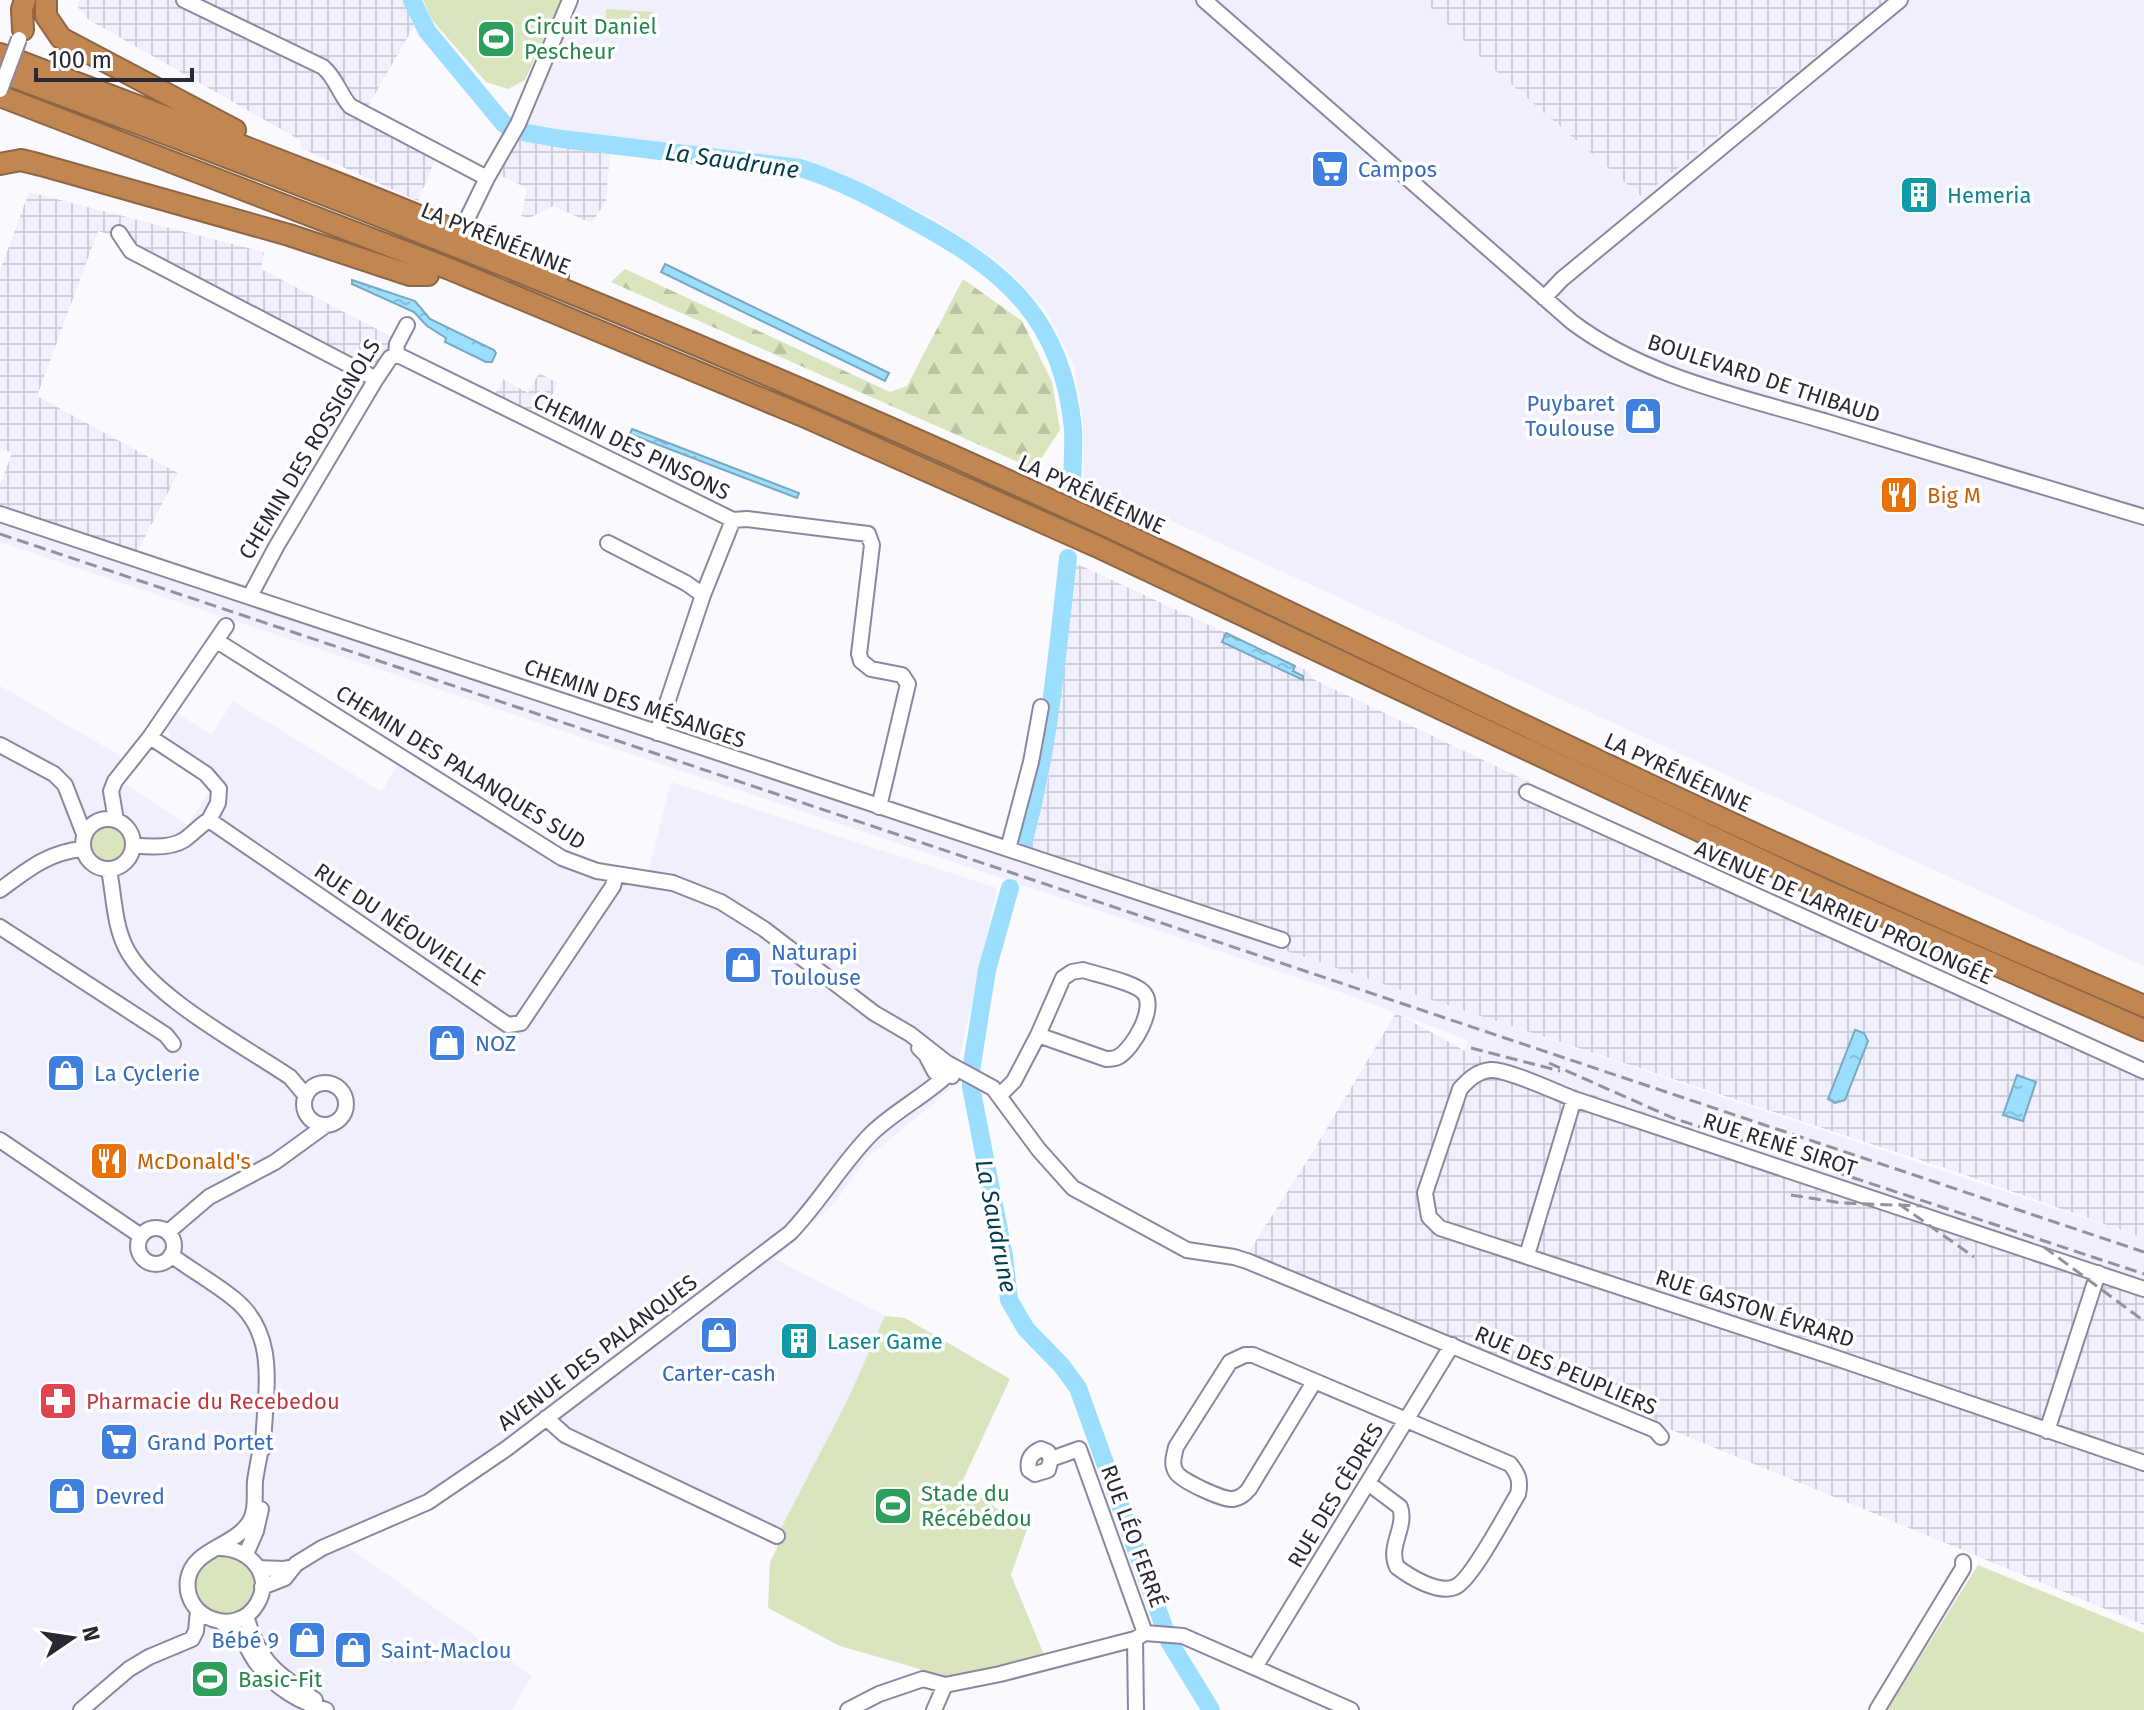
<svg xmlns="http://www.w3.org/2000/svg" width="2144" height="1710" viewBox="0 0 2144 1710" font-family="'Fira Sans',sans-serif">
<style>
.built{fill:#f0effd}
.industrial{fill:url(#industrial-grid)}
.grass{fill:#d9e5bc}
.forest{fill:url(#forest-firs)}
.water{fill:url(#water-ripples);stroke:#79a8c1;stroke-width:2}
.lines{fill:none;stroke-linecap:round;stroke-linejoin:round}
.river{stroke:#9bdefe;stroke-width:18}
.minor-casing{stroke:#8b87a1;stroke-width:18}
.highway-casing{stroke:#8d6646;stroke-width:24}
.minor{stroke:#fff;stroke-width:14}
.highway{stroke:#c28750;stroke-width:20}
.rail{stroke:#93929a;stroke-width:3;stroke-dasharray:12 6;stroke-linecap:butt}
.minor-bridge-casing{stroke:#8b87a1;stroke-width:18;stroke-linecap:butt}
.minor-bridge{stroke:#fff;stroke-width:14}
.labels{text-anchor:middle;stroke-width:7;stroke-linejoin:round;paint-order:stroke}
.leisure-label{font-size:22px;fill:#27864d;stroke:#fff;text-anchor:start}
.shop-label{font-size:22px;fill:#366cbe;stroke:#fff;text-anchor:start}
.culture-label{font-size:22px;fill:#0d838f;stroke:#fff;text-anchor:start}
.street-label{font-size:22px;fill:#2a2933;stroke:#fff}
.food-label{font-size:22px;fill:#c56008;stroke:#fff;text-anchor:start}
.health-label{font-size:22px;fill:#be3a42;stroke:#fff;text-anchor:start}
.water-label{font-size:24px;font-style:italic;fill:#003d51;stroke:#fff}
</style>
<defs>
<pattern id="industrial-grid" width="8" height="8" patternUnits="userSpaceOnUse" patternTransform="scale(2)"><rect width="8" height="8" fill="#f0effd"/><path d="M0 4h8M4 0v8" fill="none" stroke="#cecdd9"/></pattern>
<pattern id="forest-firs" width="22" height="20" patternUnits="userSpaceOnUse" patternTransform="scale(2)"><rect width="22" height="20" fill="#d9e5bc"/><path d="M5 1l3.5 6h-7zM16 11l3.5 6h-7z" fill="#bac4a2"/></pattern>
<pattern id="water-ripples" width="26" height="14" patternUnits="userSpaceOnUse" patternTransform="scale(2)"><rect width="26" height="14" fill="#9bdefe"/><path d="M2 4q2-2 4 0t4 0M15 11q2-2 4 0t4 0" fill="none" stroke="#86beda"/></pattern>
</defs>
<rect width="100%" height="100%" fill="#f9f9fe"/>
<path class="built" d="M581,0H1423L1489,65L1642,197L1886,0H2144V966L1084,481L1083,421L1074,365L1045,309L1003,265L933,218L839,172L802,160L525,128Z
M0,521L2144,1238V1282L1464,1051L1468,1040L1329,988L0,542Z
M0,686L119,755L125,784L188,825L218,776L172,745L167,725L175,712L212,735L233,701L382,792L399,760L515,831L557,866L594,876L646,882L671,782L997,888L953,1087L865,1160L835,1202L775,1259L885,1316L848,1399L777,1536L546,1419L428,1502L339,1541L532,1676L512,1710H0Z"/>
<path class="industrial" d="M80,0H404L414,26L367,108L440,148L418,201L301,148L300,140L89,20L77,6Z
M1423,0H1886L1642,197L1489,65Z
M518,136L610,151L606,202L591,223L553,206L529,218L521,216L527,188L497,174Z
M29,192L264,252L261,269L394,338L375,371L134,242L98,231L37,396L178,473L131,564L0,521V485L12,453L0,448V271Z
M539,373L558,383L548,403L554,407L547,421L494,396L503,379L528,393Z
M1073,562L1308,671L1313,679L1628,829L1931,968L2144,1061V1238L1954,1171L1404,991L1024,862L1035,834L1047,786L1061,692Z
M1396,1013L1465,1051L2144,1282V1625L1253,1257L1250,1250L1312,1153Z"/>
<path class="grass" d="M423,0H561L525,80L508,89L486,82L432,20Z
M606,9L653,12L652,36L605,33Z
M86 843a21 21 0 1 1 42 0a21 21 0 1 1-42 0Z
M885,1316L905,1318L1010,1379L961,1484L1027,1529L1011,1575L1047,1662L945,1685L923,1679L920,1669L840,1646L768,1608L770,1562L777,1548V1536L848,1399Z
M194 1585a31 31 0 1 1 62 0a31 31 0 1 1-62 0Z
M1978,1565L2144,1633V1710H1887Z"/>
<path class="forest" d="M625,269L890,392L907,386L963,279L1022,321L1052,382L1060,430L1034,469L611,282Z"/>
<path class="water" d="M665,264L889,373L885,381L661,272Z
M352,280L415,301L430,319L494,350L496,353L492,362H486L445,342L446,338L427,326L414,312L352,284Z
M632,429L799,493L797,498L630,434Z
M1226,633L1295,666L1293,671L1303,676V680L1222,642Z
M1855,1030L1864,1033L1868,1041L1845,1100L1835,1103L1828,1099Z
M2017,1075L2036,1082L2023,1121L2003,1115Z"/>
<g class="lines">
<path class="river" d="M412,0L427,31L504,124L527,133L562,139L800,168C842,181 878,201 916,222C1006,271 1063,320 1073,429C1074,449 1072,470 1072,490
M1022,847C1049,753 1057,655 1068,558
M1010,888L987,970L971,1071V1087L1004,1256L1009,1300L1026,1329L1062,1366L1078,1388L1164,1627L1170,1643L1211,1710"/>
<defs>
<path id="minor" d="M184,0L323,67C336,78 339,93 350,106L487,178L518,124L570,0
M1204,0L1572,322C1645,377 1739,396 1824,421C1931,453 2038,485 2144,517
M468,217L487,178
M119,233L131,251L376,379
M1544,298L1562,279L1900,0
M396,354L733,520L703,595L657,733
M0,514L1282,940
M733,520L747,519L868,534L872,545L859,654L861,661L871,669L902,675L908,684L879,807
M608,543L686,583L703,595
M250,596L276,547L376,379L390,358L396,354L397,344L407,325
M217,641L562,858L597,871L673,883L721,902L764,929L874,1013L910,1034L947,1063L993,1088L1039,1150L1073,1188L1187,1250L1234,1257L1247,1261L1655,1430L1661,1437
M150,737L206,774L219,789L218,803L209,820L508,1025L521,1023L613,886L616,874
M0,745L54,774L65,785L84,834
M1527,792L2144,1071
M83 844a25 25 0 1 1 50 0a25 25 0 1 1-50 0Z
M116,820L111,791L115,781L150,737L226,626
M133,845C148,847 170,849 184,840C193,834 199,826 209,820
M1008,849L1031,762L1041,707
M109,870C114,895 114,925 126,948C150,996 244,1046 290,1077L306,1096
M0,890C27,870 48,852 83,849
M0,927L166,1035L173,1044
M1083,970C1098,975 1133,982 1143,992C1158,1006 1133,1049 1118,1057C1114,1059 1110,1059 1106,1059L1038,1035L1063,978L1072,972Z
M919,1048L926,1055L935,1072L952,1076
M304 1104a21 21 0 1 1 42 0a21 21 0 1 1-42 0Z
M1000,1095L1014,1081L1038,1035
M0,1140L141,1236
M138 1246a18 18 0 1 1 36 0a18 18 0 1 1-36 0Z
M168,1232L209,1197L275,1162L326,1125
M171,1255C191,1270 213,1282 233,1298C281,1335 264,1395 263,1449
M1527,1255L1574,1099
M2144,1289L1574,1099C1556,1092 1507,1069 1491,1070C1477,1071 1468,1080 1460,1089L1425,1193L1429,1217L1440,1228L1836,1358L2144,1463
M1314,1382L1249,1489C1245,1494 1240,1498 1233,1499C1223,1500 1181,1481 1176,1472C1171,1464 1174,1456 1176,1447L1230,1362L1245,1355H1253L1510,1464C1518,1474 1521,1480 1518,1494C1507,1512 1471,1581 1455,1587C1438,1594 1410,1577 1397,1567C1387,1546 1407,1528 1400,1507L1368,1483
M546,1418L565,1435L777,1536
M2047,1431L2098,1273
M1051,1459L1048,1470L1035,1474L1029,1470C1027,1459 1032,1453 1041,1449L1048,1452L1051,1459L1079,1449L1145,1633L1135,1639L1136,1710
M218,1548C248,1547 275,1574 257,1604C237,1638 182,1619 188,1579C193,1549 233,1547 249,1523C257,1511 254,1495 255,1481C257,1467 260,1453 263,1439
M246,1554L256,1531L261,1509
M258,1568L283,1569L293,1567
M262,1587L285,1578L296,1564L322,1548L428,1502L506,1449L790,1233C820,1202 842,1163 872,1133C895,1111 923,1097 946,1076
M246,1616C260,1665 277,1672 315,1700
M222,1623C245,1631 244,1647 258,1665C277,1689 298,1701 326,1710
M1145,1633L1183,1636L1351,1710
M1255,1667L1452,1345
M81,1710L129,1669L149,1657L192,1639L196,1631L198,1611
M848,1710L879,1694L923,1679L945,1685
M934,1710L945,1685L1000,1674L1135,1639
M1877,1710L1963,1568V1562"/>
<path id="highway" d="M46,0V16L61,38L235,130
M23,30L22,9L25,0
M0,54C187,125 375,194 558,275
M0,72C371,208 740,356 1098,522C1283,608 1466,699 1650,785C1813,862 1978,935 2144,1006
M0,96L447,268L808,418L1096,546L1827,891L2144,1030
M0,164L21,160L41,165L289,235L410,275H428"/>
</defs>
<use href="#minor" class="minor-casing"/>
<use href="#highway" class="highway-casing"/>
<use href="#minor" class="minor"/>
<use href="#highway" class="highway"/>
<path class="rail" d="M0,534L2144,1252
M1471,1048L1560,1071
M1549,1063L1673,1118L2144,1274
M1791,1195L1842,1203L1922,1206
M1899,1204L1974,1257
M2044,1247L2144,1321"/>
<defs>
<path id="minor-bridge" d="M0,90L19,39"/>
</defs>
<use href="#minor-bridge" class="minor-bridge-casing"/>
<use href="#minor-bridge" class="minor-bridge"/>
</g>
<defs>
<symbol id="stadium-square" viewBox="-11 -11 22 22"><rect x="-9" y="-9" width="18" height="18" rx="4" fill="#2e9e5b" stroke="#fff"/><path d="M0-5a6.5 5 0 1 0 0 10a6.5 5 0 1 0 0-10ZM-3.5-1.8h7v3.6h-7Z" fill="#fff"/></symbol>
<symbol id="supermarket-square" viewBox="-11 -11 22 22"><rect x="-9" y="-9" width="18" height="18" rx="4" fill="#3f7fe0" stroke="#fff"/><path d="M-6-5.5h2.5l.6 2H6L4.5 2H-2.5L-4.4-4H-6ZM-1.5 3.2a1.3 1.3 0 1 0 .1 0ZM3 3.2a1.3 1.3 0 1 0 .1 0Z" fill="#fff"/></symbol>
<symbol id="building-square" viewBox="-11 -11 22 22"><rect x="-9" y="-9" width="18" height="18" rx="4" fill="#0f9aa8" stroke="#fff"/><path d="M-4-6H4V6H1V3H-1V6H-4ZM-2.5-4.3h1.7v1.8h-1.7ZM.8-4.3h1.7v1.8H.8ZM-2.5-1h1.7V.8h-1.7ZM.8-1h1.7V.8H.8Z" fill="#fff"/></symbol>
<symbol id="shop-square" viewBox="-11 -11 22 22"><rect x="-9" y="-9" width="18" height="18" rx="4" fill="#3f7fe0" stroke="#fff"/><path d="M-5-2.5h2.3a2.7 3.5 0 0 1 5.4 0H5L5.5 6h-11ZM-1.5-2.5h3a1.5 2.3 0 0 0-3 0Z" fill="#fff"/></symbol>
<symbol id="restaurant-square" viewBox="-11 -11 22 22"><rect x="-9" y="-9" width="18" height="18" rx="4" fill="#e8710a" stroke="#fff"/><path d="M-5-6h1v4h1v-4h1v4h1v-4h1v5L-1.5 .5V6h-2V.5L-5-1ZM5-6V6H3V1.5H1.5Q1.5-4 5-6Z" fill="#fff"/></symbol>
<symbol id="pharmacy-square" viewBox="-11 -11 22 22"><rect x="-9" y="-9" width="18" height="18" rx="4" fill="#e0444e" stroke="#fff"/><path d="M-2-6h4v4h4v4h-4v4h-4v-4h-4v-4h4Z" fill="#fff"/></symbol>
</defs>
<g fill-rule="evenodd">
<use href="#stadium-square" x="474" y="17" width="44" height="44"/>
<use href="#supermarket-square" x="1308" y="147" width="44" height="44"/>
<use href="#building-square" x="1897" y="173" width="44" height="44"/>
<use href="#shop-square" x="1621" y="394" width="44" height="44"/>
<use href="#restaurant-square" x="1877" y="473" width="44" height="44"/>
<use href="#shop-square" x="721" y="943" width="44" height="44"/>
<use href="#shop-square" x="425" y="1021" width="44" height="44"/>
<use href="#shop-square" x="44" y="1051" width="44" height="44"/>
<use href="#restaurant-square" x="87" y="1139" width="44" height="44"/>
<use href="#shop-square" x="697" y="1313" width="44" height="44"/>
<use href="#building-square" x="777" y="1319" width="44" height="44"/>
<use href="#pharmacy-square" x="36" y="1379" width="44" height="44"/>
<use href="#supermarket-square" x="97" y="1420" width="44" height="44"/>
<use href="#shop-square" x="45" y="1474" width="44" height="44"/>
<use href="#stadium-square" x="871" y="1484" width="44" height="44"/>
<use href="#shop-square" x="285" y="1618" width="44" height="44"/>
<use href="#shop-square" x="331" y="1628" width="44" height="44"/>
<use href="#stadium-square" x="188" y="1657" width="44" height="44"/>
</g>
<g class="labels">
<g class="leisure-label">
<text x="524" y="34">Circuit Daniel<tspan x="524" dy="25">Pescheur</tspan></text>
<text x="921" y="1501">Stade du<tspan x="921" dy="25">Récébédou</tspan></text>
<text x="238" y="1687">Basic-Fit</text>
</g>
<g class="shop-label">
<text x="1358" y="177">Campos</text>
<text x="1615" y="411" text-anchor="end">Puybaret<tspan x="1615" dy="25">Toulouse</tspan></text>
<text x="771" y="960">Naturapi<tspan x="771" dy="25">Toulouse</tspan></text>
<text x="475" y="1051">NOZ</text>
<text x="94" y="1081">La Cyclerie</text>
<text x="719" y="1381" text-anchor="middle">Carter-cash</text>
<text x="147" y="1450">Grand Portet</text>
<text x="95" y="1504">Devred</text>
<text x="279" y="1648" text-anchor="end">Bébé 9</text>
<text x="381" y="1658">Saint-Maclou</text>
</g>
<g class="culture-label">
<text x="1947" y="203">Hemeria</text>
<text x="827" y="1349">Laser Game</text>
</g>
<g class="street-label">
<text transform="translate(496 238) rotate(22)" y="8">LA PYRÉNÉENNE</text>
<text transform="translate(1764 378) rotate(18)" y="8">BOULEVARD DE THIBAUD</text>
<text transform="translate(632 446) rotate(26)" y="8">CHEMIN DES PINSONS</text>
<text transform="translate(309 449) rotate(-59)" y="8">CHEMIN DES ROSSIGNOLS</text>
<text transform="translate(1092 494) rotate(25)" y="8">LA PYRÉNÉENNE</text>
<text transform="translate(635 703) rotate(19)" y="8">CHEMIN DES MÉSANGES</text>
<text transform="translate(461 767) rotate(32)" y="8">CHEMIN DES PALANQUES SUD</text>
<text transform="translate(1678 772) rotate(25)" y="8">LA PYRÉNÉENNE</text>
<text transform="translate(1844 912) rotate(24)" y="8">AVENUE DE LARRIEU PROLONGÉE</text>
<text transform="translate(400 924) rotate(34)" y="8">RUE DU NÉOUVIELLE</text>
<text transform="translate(1780 1144) rotate(18)" y="8">RUE RENÉ SIROT</text>
<text transform="translate(1755 1308) rotate(18)" y="8">RUE GASTON ÉVRARD</text>
<text transform="translate(597 1352) rotate(-37)" y="8">AVENUE DES PALANQUES</text>
<text transform="translate(1566 1370) rotate(23)" y="8">RUE DES PEUPLIERS</text>
<text transform="translate(1335 1495) rotate(-59)" y="8">RUE DES CÈDRES</text>
<text transform="translate(1134 1536) rotate(70)" y="8">RUE LÉO FERRÉ</text>
</g>
<g class="food-label">
<text x="1927" y="503">Big M</text>
<text x="137" y="1169">McDonald's</text>
</g>
<g class="health-label">
<text x="86" y="1409">Pharmacie du Recebedou</text>
</g>
<g class="water-label">
<text transform="translate(732 161) rotate(8)" y="8">La Saudrune</text>
<text transform="translate(996 1226) rotate(79)" y="8">La Saudrune</text>
</g>
</g>
<g transform="translate(72 1638) rotate(77)" stroke="#ffffff" stroke-width="6" paint-order="stroke">
<path d="M0-6L14 30L0 20L-14 30Z" fill="#2a2933"/>
<text y="-12" font-size="22" font-weight="bold" text-anchor="middle" fill="#2a2933">N</text>
</g>
<path d="M36 68v12h156v-12" fill="none" stroke="#2a2933" stroke-width="4"/>
<text x="48" y="68" font-size="24" fill="#2a2933" stroke="#ffffff" stroke-width="6" paint-order="stroke">100 m</text>
</svg>
